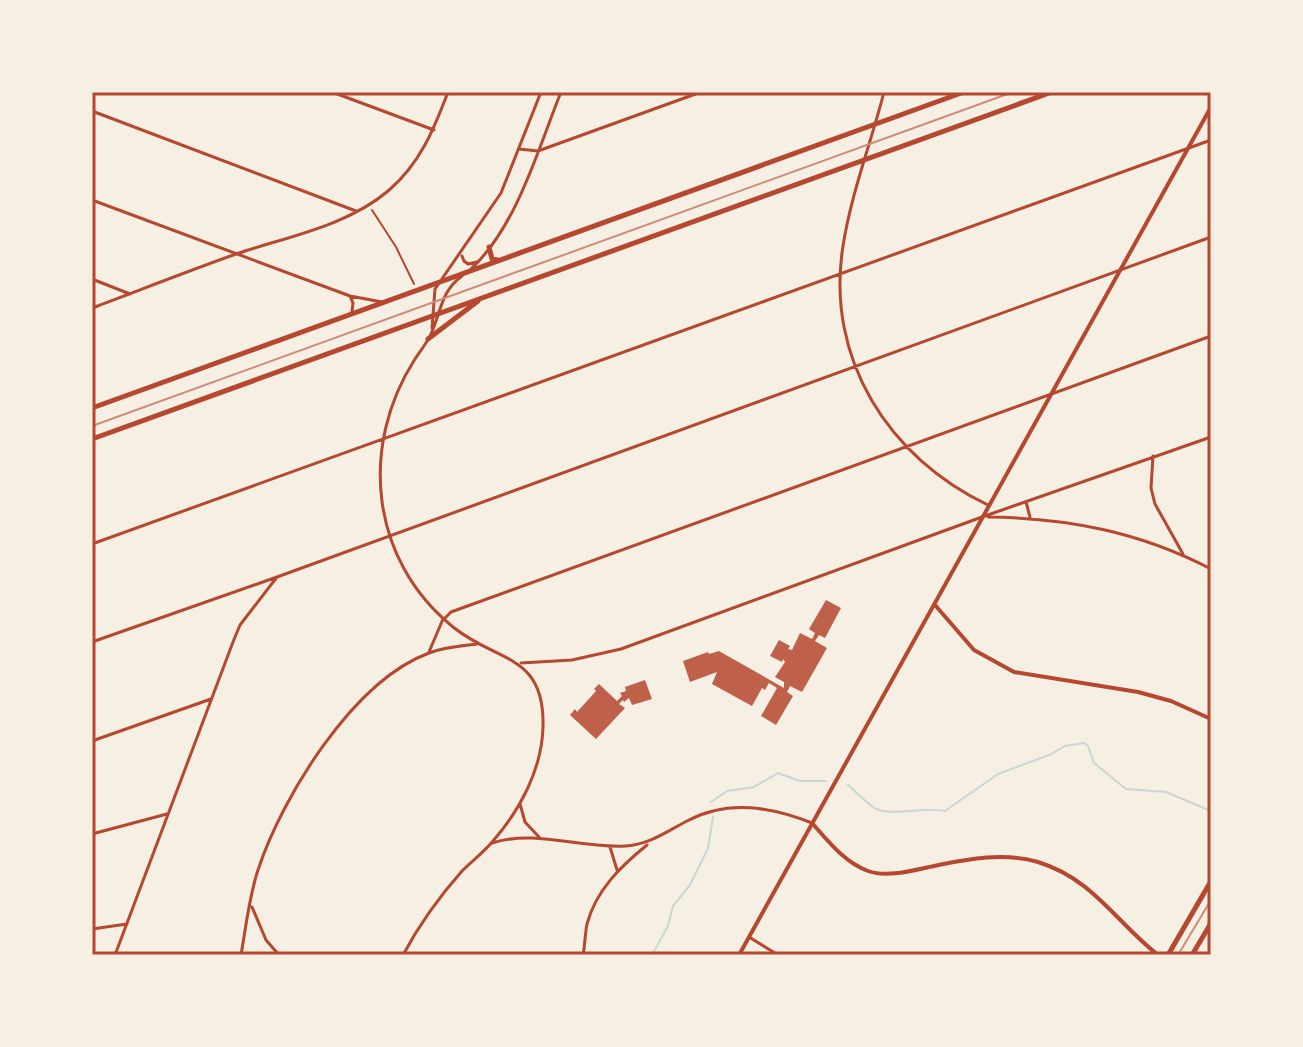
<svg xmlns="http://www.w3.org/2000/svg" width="1303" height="1047" viewBox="0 0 1303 1047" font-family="Figtree,sans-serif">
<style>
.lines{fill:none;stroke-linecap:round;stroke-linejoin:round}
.stream{stroke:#c9d6d2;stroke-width:2}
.building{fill:#bf614a}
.path{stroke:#b5482f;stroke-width:2}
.minor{stroke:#b5482f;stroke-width:3}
.tertiary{stroke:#b5482f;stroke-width:4}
.secondary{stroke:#b5482f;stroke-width:5}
.primary{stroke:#b5482f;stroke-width:5}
.tram{stroke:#cf8b77;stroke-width:2}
.neatline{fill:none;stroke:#b5482f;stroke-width:3}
</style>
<rect width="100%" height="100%" fill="#f6efe4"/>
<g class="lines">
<path class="stream" d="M848,785C856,792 865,801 873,807C888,818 925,806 945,811L998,774L1049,755L1065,746L1084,743L1088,746L1094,763L1126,789L1166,792L1211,811
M711,802L727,791L754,787L778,773L800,781H826
M652,955L668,926L673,906L690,885L708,848L713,817"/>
</g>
<path class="building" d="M826,600L841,608L825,638L819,635L815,641L827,648L802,692L790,686L787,692L793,696L776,725L761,716L777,688L769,683L765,690L762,688L752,706L712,684L717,672L690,682L683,661L708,652L709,654L719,651L784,688V682L775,677L785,662L783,659L782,662L770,656L779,640L790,646L788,649L792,650L800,633L812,639L815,633L809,629Z
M645,680L652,699L632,705L629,698L624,702L623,700L619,704L625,708L596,739L570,715L575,709L577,712L596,691L594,689L599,684L617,701L622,696L620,693L626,691L625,687Z"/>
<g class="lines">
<path class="path" d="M372,210L396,247L414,284"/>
<path class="minor" d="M332,92L434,130
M884,92C871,143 851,194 843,246C825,359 889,458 988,505
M92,111L356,211
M519,149L538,151L701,92
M92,200L350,296L382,302
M462,256L464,261L468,264L477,262
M471,269C517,226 538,149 561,92
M92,279L130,294
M350,296L353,303L352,311
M92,308C140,290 188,271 236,254C286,237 347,226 388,191C420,164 434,129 448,92
M432,328L435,289L501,193L541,92
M1153,456L1151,488L1155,504L1183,554
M1026,502L1030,517
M988,517C1068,518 1140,532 1211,569
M92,544L1211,140
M444,619L451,612L1211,336
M92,642L277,577L1211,237
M429,652L443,619
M521,663L572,660L621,649L982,517L1211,437
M92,741L211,699
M520,804L525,822L539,837
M92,834L167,814
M492,843C537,829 580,849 626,846C650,844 666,832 687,821C728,799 771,807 812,823
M610,847L617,870
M252,907L266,940L279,955
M92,929L127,924
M749,937L778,955
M115,955L233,642L240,625L277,577
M241,955C246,927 249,897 258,870C282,797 353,681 429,653C444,647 461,646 477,644
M403,955C419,925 439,897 462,871C472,861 484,852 493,841C520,810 542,769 543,727C545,653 497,663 453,627C370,560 359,446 415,359C420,351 427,343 431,334C441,312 441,291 462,276
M583,955C585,945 585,934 587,924C596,890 621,866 647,845"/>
<path class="tertiary" d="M935,605L974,650L1014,672L1138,692L1171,701L1211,719
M812,823C828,841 844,862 868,871C888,878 914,870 934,866C969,859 1003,852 1038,862C1093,879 1115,921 1158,955
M739,955L1211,107"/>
<path class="secondary" d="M489,247L492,259L498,260
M428,339L478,301
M92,408L964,92
M92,439L1052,92"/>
<path class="primary" d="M1168,955L1211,881
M1192,955L1211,923"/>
<path class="tram" d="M92,426L1013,92
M1178,955L1211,900"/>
</g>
<rect width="1303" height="1047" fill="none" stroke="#f6efe4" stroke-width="188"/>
<rect x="94" y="94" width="1115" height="859" class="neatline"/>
</svg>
